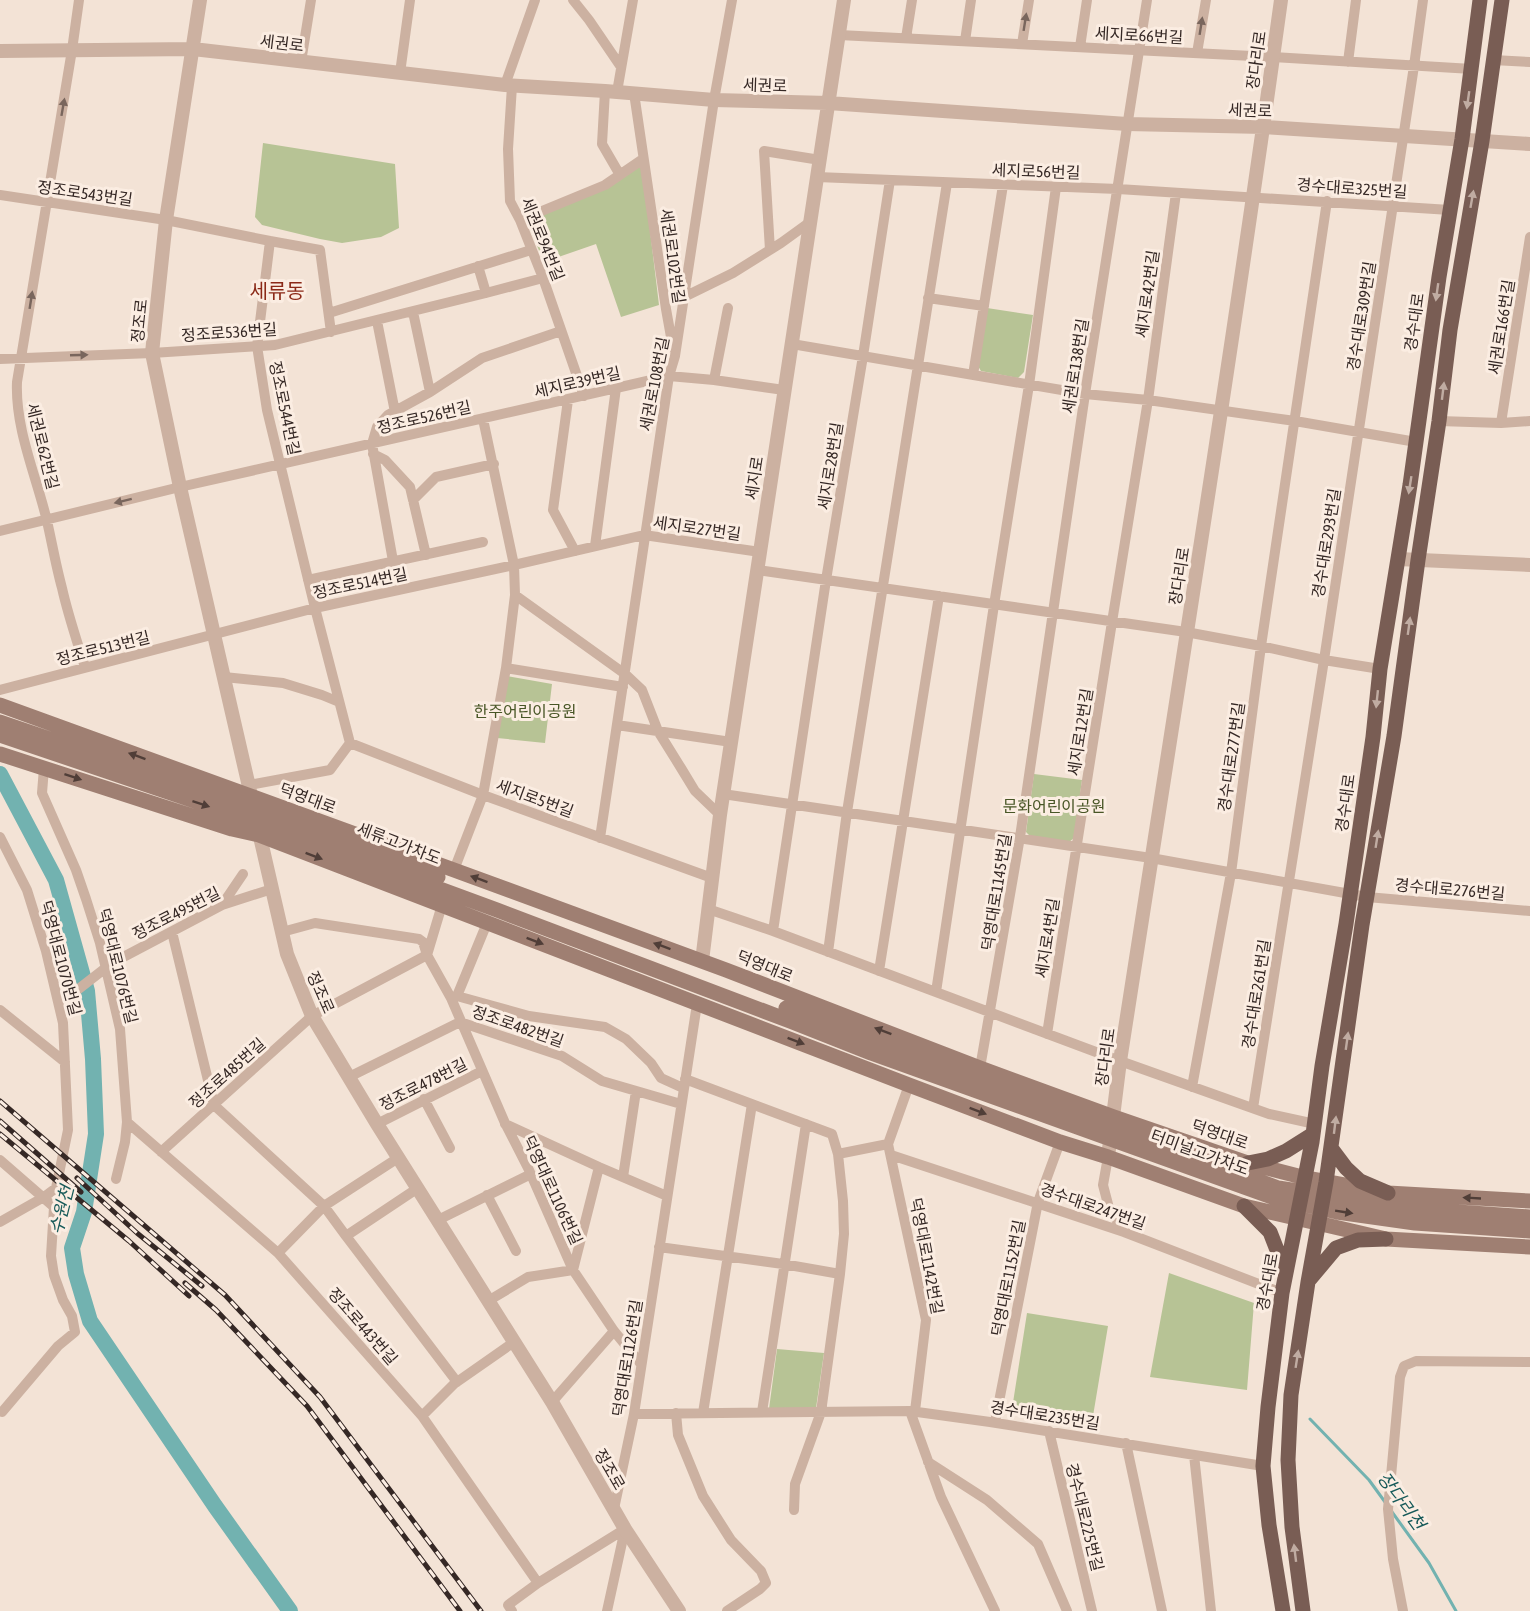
<svg xmlns="http://www.w3.org/2000/svg" width="1530" height="1611" viewBox="0 0 1530 1611" font-family="'Asap Condensed','Noto Sans KR',sans-serif">
<style>
.green{fill:#b7c395}
.lines{fill:none;stroke-linecap:round;stroke-linejoin:round}
.stream{stroke:#72b2b0;stroke-width:3}
.river{stroke:#72b2b0;stroke-width:16}
.minor{stroke:#ccb1a1;stroke-width:10}
.tertiary{stroke:#ccb1a1;stroke-width:14}
.secondary{stroke:#9f7f72;stroke-width:15}
.primary{stroke:#795d54;stroke-width:15}
.rail-casing{stroke:#352825;stroke-width:5}
.rail{stroke:#fbede2;stroke-width:3;stroke-dasharray:9;stroke-linecap:butt}
.oneway{fill:#79665d}
.oneway2{fill:#c0aca2}
.oneway3{fill:#503e38}
.labels{text-anchor:middle;stroke-width:6;stroke-linejoin:round;paint-order:stroke}
.street-label{font-size:16px;fill:#352825;stroke:#fbede2}
.park-label{font-size:16px;fill:#485626;stroke:#fbede2}
.water-label{font-size:18px;font-style:italic;fill:#175a59;stroke:#fbede2}
.quarter-label{font-size:20px;fill:#8b2917;stroke:#fbede2}
</style>
<rect width="100%" height="100%" fill="#f3e3d6"/>
<path class="green" d="M263,143L395,164L399,228L381,237L342,243L320,239L262,225L255,217Z
M642,164L659,305L621,317L596,244L544,262L526,220Z
M987,308L1033,315L1024,372L1018,378L981,371L978,366Z
M507,676L552,684L545,743L497,738Z
M1034,774L1082,780L1074,838L1069,842L1031,837L1026,832Z
M1169,1273L1254,1303L1247,1390L1150,1377Z
M1027,1313L1108,1326L1092,1422L1012,1409Z
M777,1349L824,1353L816,1408L769,1409Z"/>
<g class="lines">
<path class="stream" d="M1310,1419L1369,1480L1385,1502
M1392,1512L1429,1563L1456,1611"/>
<path class="river" d="M0,774L56,880L87,991L93,1059L96,1134L84,1212L72,1248L76,1274L90,1321L215,1506L290,1611"/>
<path class="minor" d="M79,0L72,50L17,382C15,429 36,475 47,521C52,543 56,566 62,588C68,615 77,641 85,667
M573,0L589,20L621,67
M839,35L1273,57L1472,69
M906,38L912,0
M965,41L971,0
M1022,44L1029,0
M1080,47L1087,0
M1197,53L1206,0
M1493,60L1530,62
M301,62L311,0
M1348,62L1356,0
M400,73L410,0
M505,85L535,0
M512,86L508,149L510,201L520,220L543,278L584,396
M605,91L602,144L620,175
M617,92L633,0
M634,93L666,309L673,348
M817,177L1118,189L1450,210
M0,195L166,220L270,241L257,346L267,410L315,608L350,743L483,795L712,878
M520,220L605,185L643,159
M270,241L320,250L331,332
M770,250L764,151L820,160
M478,266L486,293
M684,297L733,273L781,243L810,222
M928,298L984,306
M413,312L430,392
M329,313L531,250
M377,321L395,412
M792,344L1085,394L1148,400L1295,421L1416,442
M0,359L152,353L275,345L486,293L543,278
M973,375L1003,185
M714,380L728,308
M568,400L553,510L575,551
M1439,421L1501,423L1530,421
M1501,423L1530,237
M373,454L385,460L410,487L426,555
M413,500L436,477L494,464
M0,531L180,487L669,376L714,380L784,390
M595,546L616,388
M393,561L372,444L377,427L388,415L430,392L482,358L561,331
M758,570L1186,632L1261,646L1324,660L1380,669
M308,580L483,542
M515,595L625,674L642,690L658,731L681,768L695,791L720,815
M506,668L623,687
M224,677L283,683L322,695L339,702
M0,690L315,608L514,565L644,535L760,552
M617,725L731,742
M44,768L42,793L76,870L86,899L100,943L120,1029L127,1122L125,1142L116,1179
M249,785L330,770L350,743
M723,794L1151,858L1367,897L1530,911
M0,837L27,890L46,951L63,1023L68,1130L56,1188L44,1197L0,1222
M600,838L669,376L675,356L714,100L732,0
M454,870L483,795L506,668L515,595L514,565L483,419
M222,905L243,874
M442,905L427,955L451,998L505,1123L529,1170L573,1270L614,1331L641,1364
M708,909L773,931L1120,1061L1269,1114L1315,1124
M773,931L826,580L863,356L890,180
M172,932L214,1105L324,1206L346,1236L418,1188
M828,952L847,812L947,183
M879,971L939,596
M936,992L994,605L1029,385L1056,187
M457,996L487,923
M451,998L457,996L529,1016L605,1027L626,1039L651,1063L661,1078L683,1088
M58,1002L67,998L112,963L222,905L272,889
M0,1010L65,1062
M1047,1034L1112,622L1148,400L1176,193
M980,1068L1020,837L1085,394L1147,0
M349,1077L460,1022L562,1056L602,1081L681,1104
M685,1079L832,1134L838,1154L888,1144
M909,1085L888,1144L926,1320L915,1411
M1192,1087L1231,873L1261,646L1327,201
M424,1099L450,1148
M1253,1108L1324,660L1414,66L1423,0
M127,1122L278,1253L422,1416L538,1583
M377,1124L482,1071
M505,1124L599,1167L667,1196
M161,1152L312,1016L427,955L423,942L419,939L315,923L282,932
M891,1155L1124,1232L1282,1293
M1108,1157L1103,1185L1109,1208L1124,1232
M0,1160L54,1207L51,1256L54,1275L63,1300L72,1316L75,1332L58,1346L2,1412
M623,1177L636,1091
M487,1195L516,1251
M438,1220L531,1174
M346,1236L457,1382
M659,1247L783,1264L840,1274
M278,1253L324,1206L398,1158
M488,1301L528,1277L573,1270L599,1167
M552,1402L614,1331
M910,1411L941,1497L995,1611
M762,1412L806,1124
M676,1413L678,1435L703,1496L731,1540L761,1571L766,1583L760,1589L727,1611
M703,1413L752,1104
M634,1414L910,1411L990,1422L1263,1466
M422,1416L454,1384L514,1342
M995,1422L1038,1202L1060,1142
M1049,1431L1092,1611
M1126,1443L1162,1611
M1194,1455L1211,1611
M928,1462L987,1500L1038,1544L1067,1611
M614,1509L634,1414L697,1004
M794,1510L795,1484L821,1412L840,1274L844,1234L843,1201L838,1154
M512,1611L508,1605L538,1583L625,1529
M607,1611L625,1529
M1403,1611L1393,1559L1388,1509L1400,1377L1404,1366L1416,1361L1530,1362"/>
<path class="tertiary" d="M200,0L166,220L152,353L180,487L253,804
M0,51L193,49L505,85L605,91L714,100L828,103L1127,124L1264,127L1530,144
M1398,559L1530,565
M258,828L287,954L312,1016L377,1124L552,1402L625,1529L679,1611
M702,961L720,815L844,0
M1108,1157L1120,1061C1175,707 1232,354 1281,0"/>
<path class="secondary" d="M0,705L454,870L726,970L980,1068L1114,1117L1248,1163L1306,1178L1388,1193L1530,1201
M0,722L281,818L438,877
M0,735L277,829L497,910L790,1021L871,1053L1275,1198L1337,1212L1415,1223L1530,1231
M0,754L232,829L259,835L909,1085L1060,1142L1108,1157L1244,1206L1386,1239L1530,1247
M786,1008L1278,1188L1415,1209L1530,1217"/>
<path class="primary" d="M1331,1148L1346,1168L1360,1181L1388,1193
M1248,1163L1268,1159L1286,1151L1313,1134
M1244,1206L1270,1232L1286,1273
M1310,1279L1336,1248L1358,1240L1386,1239
M1283,1611L1269,1525L1263,1466L1268,1407L1282,1293L1312,1142L1322,1066L1346,924L1373,737L1380,669L1410,485L1439,277L1462,139L1480,0
M1303,1611L1292,1527L1288,1460L1291,1395L1308,1282L1326,1182L1362,925L1394,736L1418,560L1439,421L1450,330L1482,141L1502,0"/>
<defs>
<path id="rail" d="M0,1101L225,1295L320,1397L481,1611
M0,1121L81,1192
M0,1134L129,1241L189,1296
M77,1178L137,1233L202,1286
M185,1283L216,1310L307,1406L460,1611"/>
</defs>
<use href="#rail" class="rail-casing"/>
<use href="#rail" class="rail"/>
</g>
<defs><path id="oneway-solid" d="M-6-.8H1V-3.2L6.5 0L1 3.2V.8H-6Z" transform="scale(1.5)"/></defs>
<g class="oneway">
<use href="#oneway-solid" transform="translate(1025 22) rotate(-81)"/>
<use href="#oneway-solid" transform="translate(1201 26) rotate(-81)"/>
<use href="#oneway-solid" transform="translate(63 107) rotate(-80)"/>
<use href="#oneway-solid" transform="translate(31 300) rotate(-81)"/>
<use href="#oneway-solid" transform="translate(79 355) rotate(-2)"/>
<use href="#oneway-solid" transform="translate(123 501) rotate(166)"/>
</g>
<g class="oneway2">
<use href="#oneway-solid" transform="translate(1468 100) rotate(98)"/>
<use href="#oneway-solid" transform="translate(1472 199) rotate(-80)"/>
<use href="#oneway-solid" transform="translate(1437 292) rotate(98)"/>
<use href="#oneway-solid" transform="translate(1443 391) rotate(-83)"/>
<use href="#oneway-solid" transform="translate(1410 485) rotate(99)"/>
<use href="#oneway-solid" transform="translate(1409 626) rotate(-82)"/>
<use href="#oneway-solid" transform="translate(1377 699) rotate(96)"/>
<use href="#oneway-solid" transform="translate(1377 839) rotate(-81)"/>
<use href="#oneway-solid" transform="translate(1347 1041) rotate(-82)"/>
<use href="#oneway-solid" transform="translate(1335 1125) rotate(-83)"/>
<use href="#oneway-solid" transform="translate(1297 1359) rotate(-81)"/>
<use href="#oneway-solid" transform="translate(1295 1553) rotate(-97)"/>
</g>
<g class="oneway3">
<use href="#oneway-solid" transform="translate(137 756) rotate(-160)"/>
<use href="#oneway-solid" transform="translate(73 777) rotate(18)"/>
<use href="#oneway-solid" transform="translate(201 804) rotate(18)"/>
<use href="#oneway-solid" transform="translate(314 856) rotate(21)"/>
<use href="#oneway-solid" transform="translate(479 879) rotate(-160)"/>
<use href="#oneway-solid" transform="translate(535 941) rotate(21)"/>
<use href="#oneway-solid" transform="translate(662 946) rotate(-160)"/>
<use href="#oneway-solid" transform="translate(883 1031) rotate(-159)"/>
<use href="#oneway-solid" transform="translate(796 1041) rotate(21)"/>
<use href="#oneway-solid" transform="translate(978 1111) rotate(21)"/>
<use href="#oneway-solid" transform="translate(1472 1198) rotate(-177)"/>
<use href="#oneway-solid" transform="translate(1344 1212) rotate(9)"/>
</g>
<g class="labels">
<g class="street-label">
<text transform="translate(1139 35) rotate(3)" y="6">세지로66번길</text>
<text transform="translate(282 43) rotate(7)" y="6">세권로</text>
<text transform="translate(1256 60) rotate(-82)" y="6">장다리로</text>
<text transform="translate(765 85) rotate(2)" y="6">세권로</text>
<text transform="translate(1250 110) rotate(2)" y="6">세권로</text>
<text transform="translate(1036 171) rotate(2)" y="6">세지로56번길</text>
<text transform="translate(1352 188) rotate(4)" y="6">경수대로325번길</text>
<text transform="translate(85 193) rotate(8)" y="6">정조로543번길</text>
<text transform="translate(543 239) rotate(68)" y="6">세권로94번길</text>
<text transform="translate(673 256) rotate(82)" y="6">세권로102번길</text>
<text transform="translate(1147 294) rotate(-82)" y="6">세지로42번길</text>
<text transform="translate(1361 316) rotate(-81)" y="6">경수대로309번길</text>
<text transform="translate(139 321) rotate(-84)" y="6">정조로</text>
<text transform="translate(1414 322) rotate(-82)" y="6">경수대로</text>
<text transform="translate(1501 327) rotate(-81)" y="6">세권로166번길</text>
<text transform="translate(229 332) rotate(-4)" y="6">정조로536번길</text>
<text transform="translate(1075 366) rotate(-81)" y="6">세권로138번길</text>
<text transform="translate(577 382) rotate(-13)" y="6">세지로39번길</text>
<text transform="translate(654 384) rotate(-79)" y="6">세권로108번길</text>
<text transform="translate(285 408) rotate(78)" y="6">정조로544번길</text>
<text transform="translate(424 417) rotate(-13)" y="6">정조로526번길</text>
<text transform="translate(43 446) rotate(76)" y="6">세권로62번길</text>
<text transform="translate(830 466) rotate(-81)" y="6">세지로28번길</text>
<text transform="translate(754 478) rotate(-81)" y="6">세지로</text>
<text transform="translate(697 528) rotate(8)" y="6">세지로27번길</text>
<text transform="translate(1326 543) rotate(-81)" y="6">경수대로293번길</text>
<text transform="translate(1179 576) rotate(-81)" y="6">장다리로</text>
<text transform="translate(360 583) rotate(-12)" y="6">정조로514번길</text>
<text transform="translate(103 648) rotate(-14)" y="6">정조로513번길</text>
<text transform="translate(1080 732) rotate(-81)" y="6">세지로12번길</text>
<text transform="translate(1231 757) rotate(-82)" y="6">경수대로277번길</text>
<text transform="translate(308 798) rotate(20)" y="6">덕영대로</text>
<text transform="translate(535 798) rotate(20)" y="6">세지로5번길</text>
<text transform="translate(1345 803) rotate(-82)" y="6">경수대로</text>
<text transform="translate(399 843) rotate(21)" y="6">세류고가차도</text>
<text transform="translate(1450 889) rotate(5)" y="6">경수대로276번길</text>
<text transform="translate(996 892) rotate(-81)" y="6">덕영대로1145번길</text>
<text transform="translate(176 913) rotate(-27)" y="6">정조로495번길</text>
<text transform="translate(1047 938) rotate(-81)" y="6">세지로4번길</text>
<text transform="translate(61 958) rotate(75)" y="6">덕영대로1070번길</text>
<text transform="translate(118 966) rotate(76)" y="6">덕영대로1076번길</text>
<text transform="translate(765 966) rotate(22)" y="6">덕영대로</text>
<text transform="translate(321 992) rotate(66)" y="6">정조로</text>
<text transform="translate(1256 994) rotate(-81)" y="6">경수대로261번길</text>
<text transform="translate(518 1026) rotate(19)" y="6">정조로482번길</text>
<text transform="translate(1105 1057) rotate(-82)" y="6">장다리로</text>
<text transform="translate(227 1073) rotate(-42)" y="6">정조로485번길</text>
<text transform="translate(423 1084) rotate(-27)" y="6">정조로478번길</text>
<text transform="translate(1220 1134) rotate(19)" y="6">덕영대로</text>
<text transform="translate(1200 1152) rotate(20)" y="6">터미널고가차도</text>
<text transform="translate(553 1190) rotate(65)" y="6">덕영대로1106번길</text>
<text transform="translate(1093 1206) rotate(19)" y="6">경수대로247번길</text>
<text transform="translate(927 1256) rotate(79)" y="6">덕영대로1142번길</text>
<text transform="translate(1008 1278) rotate(-79)" y="6">덕영대로1152번길</text>
<text transform="translate(1267 1282) rotate(-80)" y="6">경수대로</text>
<text transform="translate(363 1326) rotate(49)" y="6">정조로443번길</text>
<text transform="translate(627 1358) rotate(-81)" y="6">덕영대로1126번길</text>
<text transform="translate(1045 1415) rotate(9)" y="6">경수대로235번길</text>
<text transform="translate(610 1469) rotate(60)" y="6">정조로</text>
<text transform="translate(1085 1517) rotate(76)" y="6">경수대로225번길</text>
</g>
<g class="park-label">
<text x="525" y="717">한주어린이공원</text>
<text x="1054" y="812">문화어린이공원</text>
</g>
<g class="water-label">
<text transform="translate(62 1210) rotate(-76)" y="6">수원천</text>
<text transform="translate(1401 1501) rotate(54)" y="6">장다리천</text>
</g>
<g class="quarter-label">
<text x="277" y="298">세류동</text>
</g>
</g>
</svg>
